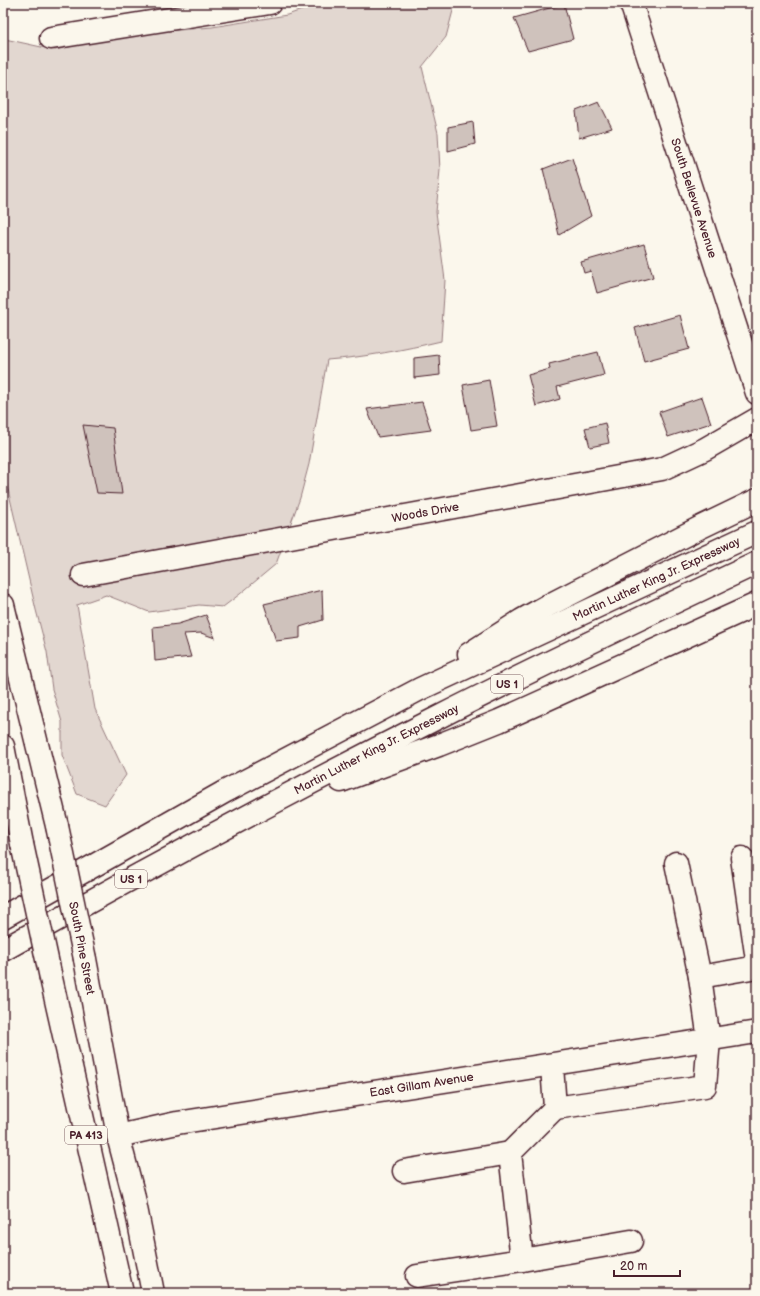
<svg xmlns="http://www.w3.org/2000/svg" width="760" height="1296" viewBox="0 0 760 1296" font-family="'Balsamiq Sans',sans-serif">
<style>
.green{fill:#e2d7d0;stroke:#967b7e}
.building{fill:#cfc2bc;stroke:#4a1f2b}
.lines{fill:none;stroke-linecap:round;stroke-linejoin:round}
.minor-casing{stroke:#4a1f2b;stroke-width:25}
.major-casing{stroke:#4a1f2b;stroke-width:25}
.highway-casing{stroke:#4a1f2b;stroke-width:25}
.minor{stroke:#fbf7ec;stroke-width:22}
.major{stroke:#fbf7ec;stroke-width:22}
.highway{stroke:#fbf7ec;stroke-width:22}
.major-bridge-casing{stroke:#4a1f2b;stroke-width:25;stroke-linecap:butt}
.major-bridge{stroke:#fbf7ec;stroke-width:22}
.labels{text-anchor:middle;stroke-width:3;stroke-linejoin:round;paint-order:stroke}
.shield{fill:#fbf7ec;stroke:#7f6065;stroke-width:1}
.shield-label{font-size:11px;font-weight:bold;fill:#4a1f2b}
.street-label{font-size:12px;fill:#4a1f2b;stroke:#fbf7ec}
</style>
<rect width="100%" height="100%" fill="#fbf7ec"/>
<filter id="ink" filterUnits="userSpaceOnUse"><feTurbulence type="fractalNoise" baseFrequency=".025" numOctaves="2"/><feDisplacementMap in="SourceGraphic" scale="8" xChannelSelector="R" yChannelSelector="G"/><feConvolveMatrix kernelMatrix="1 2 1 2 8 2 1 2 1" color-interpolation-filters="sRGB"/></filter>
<g filter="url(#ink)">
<path class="green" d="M323,3H455L446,37L422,67L438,133L440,170L436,212L445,280L441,341C403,350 366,357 327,360L309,464L300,498L276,564L240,594L223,607L199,605L149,612L106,595L77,605L95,709L126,775L105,805L77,794L62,755V722L52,689L47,652L36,610L3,468V31L5,39L55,50L122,35L212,27L287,15Z"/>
<path class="building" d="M564,4L573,39L528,51L514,18Z
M599,102L612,128L579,138L576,111Z
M473,122L475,144L448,151V127Z
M572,158L591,216L559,235L543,169Z
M644,244L653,277L597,293L591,271L584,273L581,262Z
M680,315L689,349L644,361L635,328Z
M598,352L604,375L557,387L560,399L536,406L528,375L550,369L549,364Z
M439,355L440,375L414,378V358Z
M489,380L497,426L471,430L463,385Z
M702,397L711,423L668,437L659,412Z
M422,402L431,430L378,437L367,409Z
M605,423L609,443L590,447L585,428Z
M83,425L113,428L122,494L97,493Z
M322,590L323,620L300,627V638L276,641L264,604Z
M206,615L215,638L201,633L184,634L191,657L155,661L153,627L178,624Z"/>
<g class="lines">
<defs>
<g id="minor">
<path id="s1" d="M631,3L757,393"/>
<path d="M51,38L270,3"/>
<path id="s2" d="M83,575L662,469L705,449L757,419"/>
<path d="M742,858L757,960"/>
<path d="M700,977L757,967"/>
<path d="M552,1066L555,1108L705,1086L709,1040L700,977L676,863"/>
<path id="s3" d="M118,1136L177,1123L757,1032"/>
<path d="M404,1171L510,1153"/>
<path d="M522,1260L631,1241"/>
<path d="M417,1276L522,1260L510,1153L555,1108"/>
</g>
<path id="major" d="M3,605L57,826
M3,746L22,844
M85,959L118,1136L133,1193L153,1293
M51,978L122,1293"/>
<g id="highway">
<path d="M469,654L522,620L549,605L701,527L757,500"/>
<path d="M341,781L439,745L499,721L757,604"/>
<path id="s4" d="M3,917L226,791L420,689L757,532"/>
<path id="s5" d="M3,950C145,870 289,793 435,719C541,665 649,614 757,563"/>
</g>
</defs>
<use href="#minor" class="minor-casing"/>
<use href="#major" class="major-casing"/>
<use href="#highway" class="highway-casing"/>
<use href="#minor" class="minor"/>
<use href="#major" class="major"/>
<use href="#highway" class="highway"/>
<defs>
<path id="major-bridge" d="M57,826L85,959
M22,844L51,978"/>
</defs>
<use href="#major-bridge" class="major-bridge-casing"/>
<use href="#major-bridge" class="major-bridge"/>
</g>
</g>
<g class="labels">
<g class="shield">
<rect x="491" y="675" width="32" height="18" rx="3"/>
<rect x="115" y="870" width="32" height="18" rx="3"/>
<rect x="65" y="1126" width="42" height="18" rx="3"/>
</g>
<g class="shield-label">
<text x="507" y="688">US 1</text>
<text x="131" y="883">US 1</text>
<text x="86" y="1139">PA 413</text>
</g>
<g class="street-label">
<text dy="4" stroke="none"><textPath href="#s1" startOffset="205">South Bellevue Avenue</textPath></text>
<text dy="4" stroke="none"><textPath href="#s2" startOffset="348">Woods Drive</textPath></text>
<text dy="4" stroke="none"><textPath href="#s4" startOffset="736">Martin Luther King Jr. Expressway</textPath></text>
<text dy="4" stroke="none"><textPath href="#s5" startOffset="424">Martin Luther King Jr. Expressway</textPath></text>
<text transform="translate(82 948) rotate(79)" y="4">South Pine Street</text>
<text dy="4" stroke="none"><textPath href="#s3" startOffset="308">East Gillam Avenue</textPath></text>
</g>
</g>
<rect width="760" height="1296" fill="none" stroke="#fbf7ec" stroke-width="16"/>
<rect x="8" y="8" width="744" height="1280" fill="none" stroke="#4a1f2b" stroke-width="1.5" filter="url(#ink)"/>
<path d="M614 1270v6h66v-6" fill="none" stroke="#4a1f2b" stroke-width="2"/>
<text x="620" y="1270" font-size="12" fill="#4a1f2b" stroke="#fbf7ec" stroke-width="3" paint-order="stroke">20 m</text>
</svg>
